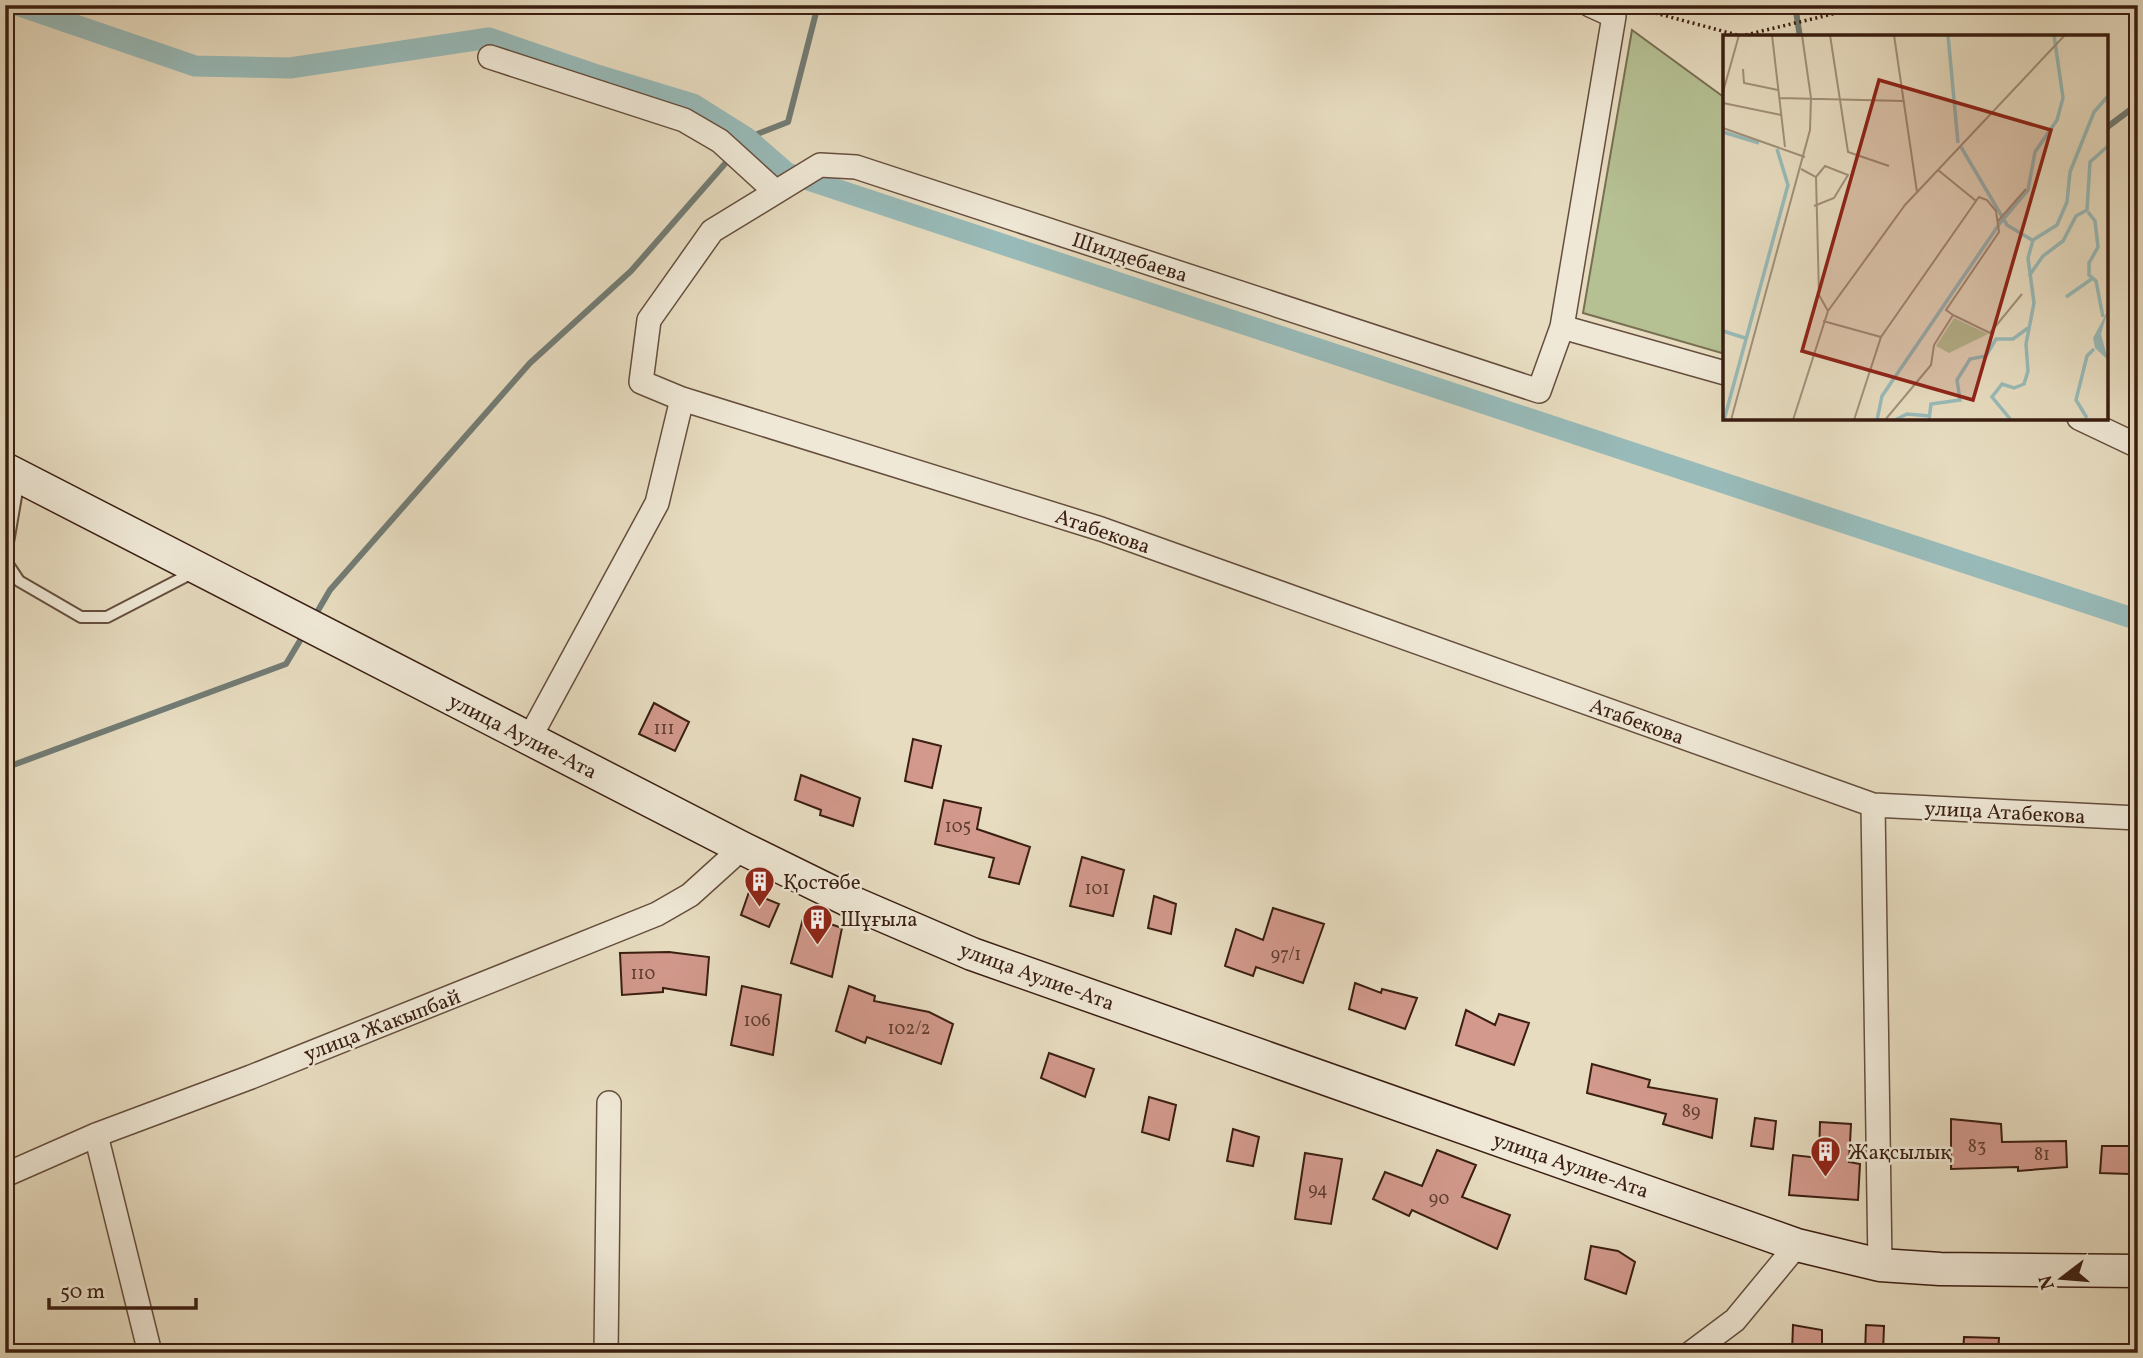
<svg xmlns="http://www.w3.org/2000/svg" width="2143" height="1358" viewBox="0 0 2143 1358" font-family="Vollkorn,serif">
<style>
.green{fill:#b5c093;stroke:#786f52;stroke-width:2}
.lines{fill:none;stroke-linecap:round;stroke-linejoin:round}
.stream{stroke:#727c75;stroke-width:6}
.canal{stroke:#98bab8;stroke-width:21}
.building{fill:#d2998c;stroke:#3a1e11;stroke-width:2}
.service-casing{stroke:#654e3d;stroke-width:14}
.minor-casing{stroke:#654e3d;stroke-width:26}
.secondary-casing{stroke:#3a1e11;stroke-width:35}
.path{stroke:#3a1e11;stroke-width:3.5;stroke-dasharray:2 3.5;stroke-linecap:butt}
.service{stroke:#efe8d6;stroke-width:10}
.minor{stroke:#efe8d6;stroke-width:23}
.secondary{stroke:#efe8d6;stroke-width:32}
.labels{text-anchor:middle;stroke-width:5;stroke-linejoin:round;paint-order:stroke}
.number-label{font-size:18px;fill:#603d30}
.street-label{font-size:21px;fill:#3a1e11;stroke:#efe8d6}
.poi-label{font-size:21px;fill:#3a1e11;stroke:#efe8d6;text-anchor:start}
.inset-river{fill:none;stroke:#98bab8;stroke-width:3.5}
.inset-road{fill:none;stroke:#a2907a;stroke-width:2}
.view{fill:#8f2418;fill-opacity:0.15;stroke:#8f2418;stroke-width:3.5}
.inset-edge{fill:none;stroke:#3a1e11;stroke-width:3.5}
</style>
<rect width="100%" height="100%" fill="#e7dcc0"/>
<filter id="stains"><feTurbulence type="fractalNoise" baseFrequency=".00286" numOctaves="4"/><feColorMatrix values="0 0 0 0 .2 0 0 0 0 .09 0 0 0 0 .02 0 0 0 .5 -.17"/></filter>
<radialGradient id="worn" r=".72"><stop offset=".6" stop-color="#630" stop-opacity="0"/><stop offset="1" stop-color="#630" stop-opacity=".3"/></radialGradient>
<path class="green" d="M1632,30L1725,98V354L1583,313Z"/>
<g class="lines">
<path class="stream" d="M1795,5L1800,37
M2106,128L2138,104
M737,150L747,138L788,122L818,5
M313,619L330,590L530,363L631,271L730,158
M5,768L286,664L304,634"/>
<path class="canal" d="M17,5L195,66L290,68L489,38L594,74L693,104L747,138L787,173L2138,620"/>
</g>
<path class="building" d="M654,703L689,722L675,751L639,734Z
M913,739L941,746L932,788L905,781Z
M801,775L860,798L853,826L820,815L821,810L795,800Z
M944,800L981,808L977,829L1030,847L1019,884L989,877L994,858L935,844Z
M1082,857L1124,870L1113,916L1070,906Z
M749,892L779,904L769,927L741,915Z
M1154,896L1176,904L1171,934L1148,928Z
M1273,908L1324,924L1303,983L1256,967L1253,976L1225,966L1236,929L1263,940Z
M804,915L842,928L832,977L791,963Z
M669,952L709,957L706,995L663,988V992L622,995L620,953Z
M1355,983L1381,993L1382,989L1417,998L1405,1029L1349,1009Z
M742,986L781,995L773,1055L731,1045Z
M849,986L875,996L874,1001L929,1012L953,1024L941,1064L867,1037L865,1043L836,1031Z
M1466,1010L1495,1025L1499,1014L1529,1023L1514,1065L1456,1045Z
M1049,1053L1094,1069L1085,1097L1041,1078Z
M1592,1064L1650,1080L1648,1087L1717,1099L1712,1138L1663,1124L1666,1114L1587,1093Z
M1149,1097L1176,1105L1169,1140L1142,1132Z
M1755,1118L1776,1121L1773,1149L1751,1146Z
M1951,1119L2001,1124L2002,1142L2066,1141L2067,1167L2018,1171V1167L1951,1169Z
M1820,1122L1851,1124L1849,1162L1860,1164L1858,1200L1789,1195L1793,1155L1819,1158Z
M1233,1129L1259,1137L1253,1166L1227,1161Z
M2102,1146H2131L2129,1174L2100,1173Z
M1437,1150L1476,1165L1462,1197L1510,1215L1497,1249L1412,1210L1409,1216L1373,1199L1385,1172L1422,1186Z
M1305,1153L1342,1159L1331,1224L1295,1219Z
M1591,1246L1618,1251L1635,1262L1626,1294L1585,1279Z
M1793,1325L1822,1330V1353H1792Z
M1866,1325L1884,1326L1883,1353H1865Z
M1964,1337L1999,1338L1998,1353H1963Z"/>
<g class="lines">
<defs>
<path id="service" d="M19,479L5,560L19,581L81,617H107L194,572"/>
<path id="minor" d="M490,57L684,120L720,141L776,192
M1562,327L1614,16L1590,5
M682,399L641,382L649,320L712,231L820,165L856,167L1539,391L1562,327L1725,373
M2079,418L2138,446
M529,739L657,503L682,399L1101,529L1873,805L2138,818
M1873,805L1880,1265
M96,1135L150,1353
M5,1175L96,1135L251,1077L657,914L690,895L742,848
M606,1353L609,1103
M1691,1353L1735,1320L1797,1245"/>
<path id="secondary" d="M5,469L742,848L856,904L972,954L1797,1245L1880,1265L1940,1269L2138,1271"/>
</defs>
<use href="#service" class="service-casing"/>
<use href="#minor" class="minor-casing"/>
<use href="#secondary" class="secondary-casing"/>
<path class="path" d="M1634,12L1644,10L1741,36L1862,7"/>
<use href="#service" class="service"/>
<use href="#minor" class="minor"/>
<use href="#secondary" class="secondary"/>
</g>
<defs>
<symbol id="building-pin" viewBox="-11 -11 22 30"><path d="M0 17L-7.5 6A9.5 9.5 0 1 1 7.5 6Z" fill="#8f2418" stroke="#efe8d6"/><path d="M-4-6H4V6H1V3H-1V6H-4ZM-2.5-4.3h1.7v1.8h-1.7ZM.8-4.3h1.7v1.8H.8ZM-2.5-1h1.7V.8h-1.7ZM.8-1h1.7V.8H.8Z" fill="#fff"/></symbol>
</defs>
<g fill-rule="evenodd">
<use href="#building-pin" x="742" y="864" width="35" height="47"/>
<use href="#building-pin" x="800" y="902" width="35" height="47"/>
<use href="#building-pin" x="1808" y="1134" width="35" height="47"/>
</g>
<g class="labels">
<g class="number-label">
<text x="664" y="734">111</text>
<text x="958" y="832">105</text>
<text x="1097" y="894">101</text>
<text x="1286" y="960">97/1</text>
<text x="643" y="979">110</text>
<text x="757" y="1026">106</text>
<text x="909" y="1034">102/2</text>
<text x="1691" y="1117">89</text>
<text x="1977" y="1152">83</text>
<text x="2042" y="1160">81</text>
<text x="1318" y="1195">94</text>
<text x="1439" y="1204">90</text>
</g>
<g class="street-label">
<text transform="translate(1130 257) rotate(18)" y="7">Шилдебаева</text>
<text transform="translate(1103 531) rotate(19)" y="7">Атабекова</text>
<text transform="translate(1637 721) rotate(20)" y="7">Атабекова</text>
<text transform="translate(523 736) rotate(27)" y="7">улица Аулие-Ата</text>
<text transform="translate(2005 812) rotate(3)" y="7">улица Атабекова</text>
<text transform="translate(1037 976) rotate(20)" y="7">улица Аулие-Ата</text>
<text transform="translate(382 1025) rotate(-21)" y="7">улица Жакыпбай</text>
<text transform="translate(1571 1165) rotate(19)" y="7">улица Аулие-Ата</text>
</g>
<g class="poi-label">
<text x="783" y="889">Қостөбе</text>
<text x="840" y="926">Шұғыла</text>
<text x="1848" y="1159">Жақсылық</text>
</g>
</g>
<g transform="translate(1723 35)">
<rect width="385" height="385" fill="#e7dcc0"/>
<path d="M231,283L265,299L226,318L213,311Z" fill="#b5c093"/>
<path d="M385,275L378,299L385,325L372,313L370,303Z" fill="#98bab8"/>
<path class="inset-river" d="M225,0L235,108M0,97L36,108M238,112L284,190L309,205M365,177L372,186L375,212L366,228V240L373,246L380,282M306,241L320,221L340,206L353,181L364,175L367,127L385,111M343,262L370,243M0,296L22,303M364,383L353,365L364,321L371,314M1,385L65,150L54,114M154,385L159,361L277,188L305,155L312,117L334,85L340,63L331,0M172,385L184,379L207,381M206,385L208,369L237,365L234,345L247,324L263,321L273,304H290L305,293M288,385L269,362L279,349L291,353L301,349L305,336L303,309L311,268L305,223L310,205L334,190L344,167L347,137L371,77L385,61"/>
<path class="inset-road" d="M49,0L62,112M107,0L125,117L166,131M171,0L194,157M20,34L21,48L55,55M0,57L16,0M56,63L181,66M0,68L58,80M0,93L82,122M78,134L93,142L96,260L105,276M91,171L111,163L125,140L102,131L93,142M275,186L303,154M230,280L267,298L299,259M100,286L158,302M8,385L87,95L88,63L79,0M70,385L105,276L182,170L342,0M131,385L158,302L253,166L215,135M162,385L208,330L211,310L230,280L223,275L276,197L273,176L264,165L256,162L253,166"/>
<path class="view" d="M156,45L328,95L250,365L79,316Z"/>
<rect width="385" height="385" class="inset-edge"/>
</g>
<rect width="2143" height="1358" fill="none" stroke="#e7dcc0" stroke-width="28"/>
<rect x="7" y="7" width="2129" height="1344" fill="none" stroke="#3a1e11" stroke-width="3.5"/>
<rect x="14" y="14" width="2115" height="1330" fill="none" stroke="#3a1e11" stroke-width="2"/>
<g transform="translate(2062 1278) rotate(254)" stroke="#efe8d6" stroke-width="5" paint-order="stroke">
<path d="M0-5L12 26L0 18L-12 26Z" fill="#3a1e11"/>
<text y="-10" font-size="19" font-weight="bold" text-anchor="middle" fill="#3a1e11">N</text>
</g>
<path d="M49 1298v10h147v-10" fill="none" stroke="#3a1e11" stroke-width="3.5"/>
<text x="60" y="1298" font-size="21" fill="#3a1e11" stroke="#efe8d6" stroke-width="5" paint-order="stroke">50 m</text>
<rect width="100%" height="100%" filter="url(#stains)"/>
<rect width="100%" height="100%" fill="url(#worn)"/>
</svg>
